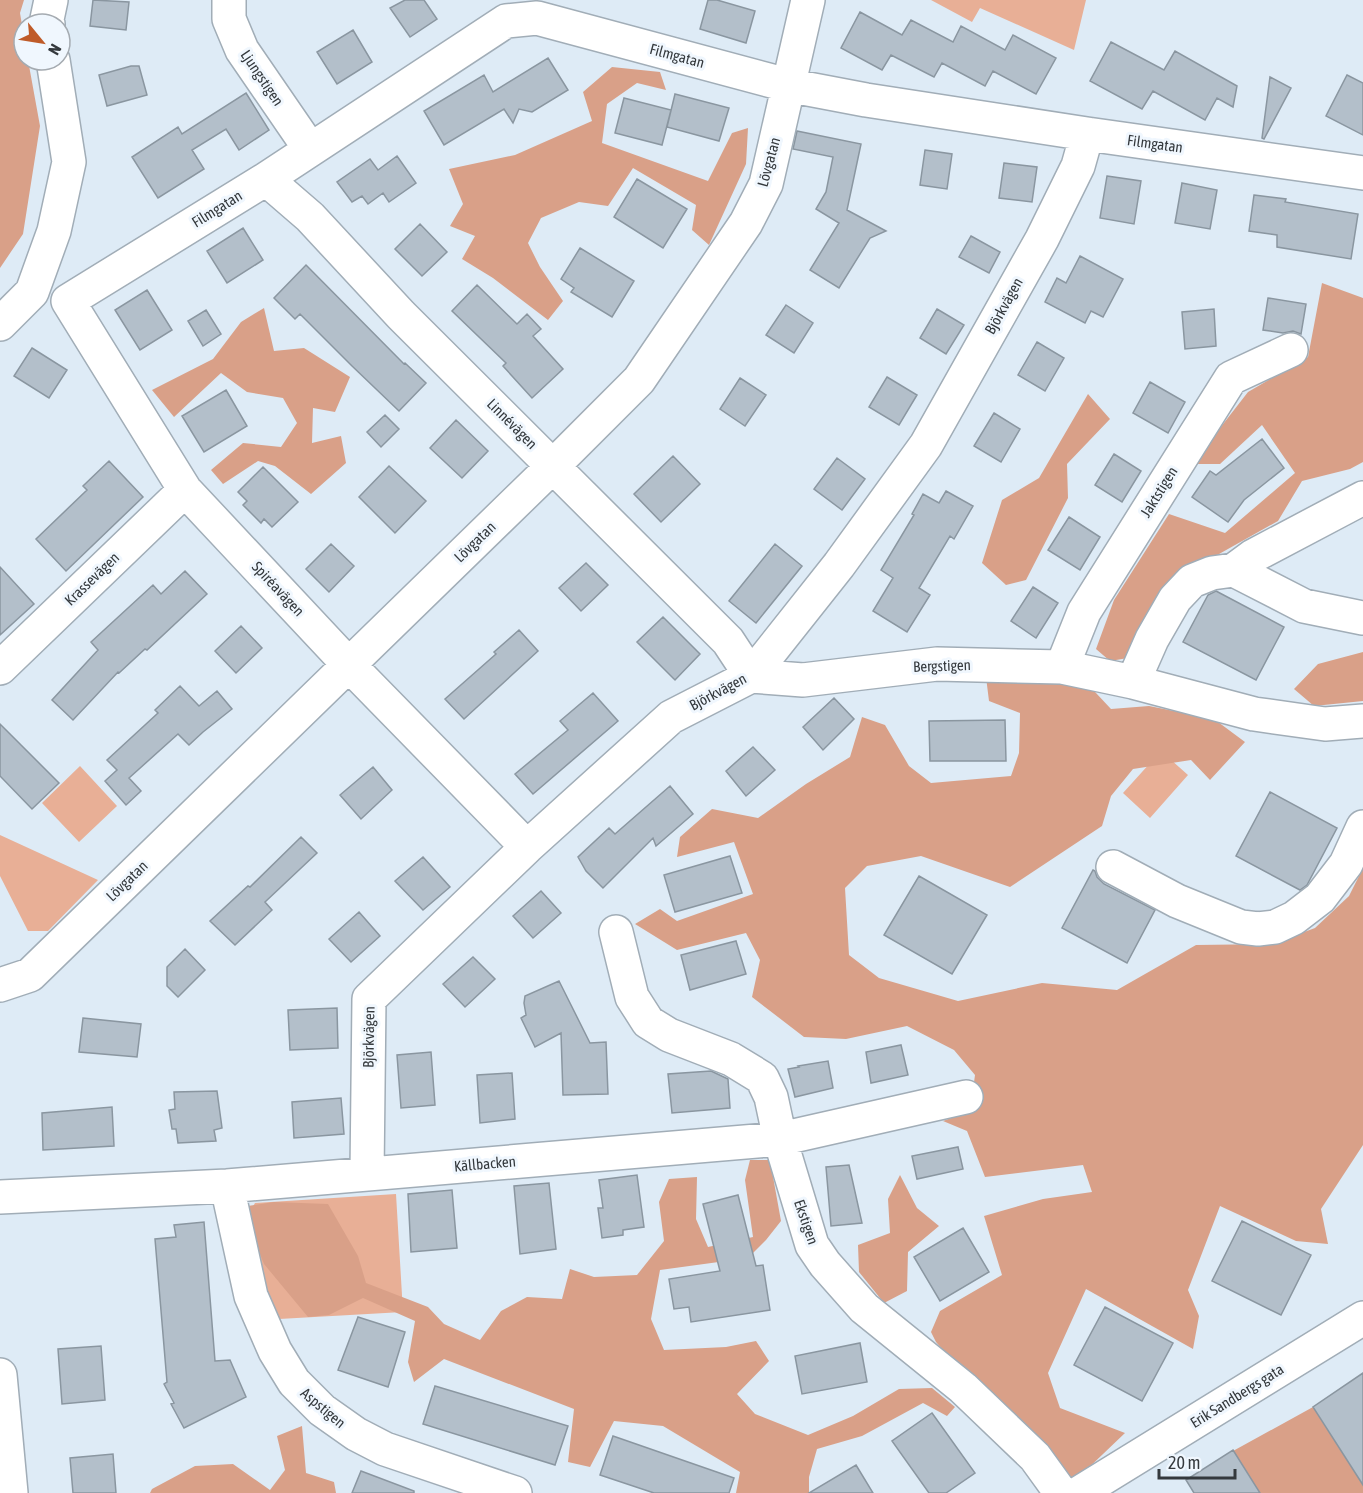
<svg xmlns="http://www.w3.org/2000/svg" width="1363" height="1493" viewBox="0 0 1363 1493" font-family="'Asap Condensed',sans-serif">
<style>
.green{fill:#e8af96}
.forest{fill:#d9a088}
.building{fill:#b3bfca;stroke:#8a96a0;stroke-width:1.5}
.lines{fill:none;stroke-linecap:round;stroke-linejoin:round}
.minor-casing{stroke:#a1adb7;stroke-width:36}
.minor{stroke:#fff;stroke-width:33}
.labels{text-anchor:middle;stroke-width:6;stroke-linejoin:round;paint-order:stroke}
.street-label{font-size:15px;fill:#34393d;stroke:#f0f7fe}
</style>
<rect width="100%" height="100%" fill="#deebf6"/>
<path class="green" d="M931,0H1086L1074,50L980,8L972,22Z
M1161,751L1188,775L1150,818L1123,793Z
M80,766L117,806L79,842L42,803Z
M0,835L98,880L48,931H28L0,876Z
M396,1194L403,1312L279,1319L265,1301L250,1223L252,1208L255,1203Z"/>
<path class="forest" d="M0,0H24L20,13L24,37V60H28L40,126L23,234L0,268Z
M612,67L660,72L666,90L637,83L607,104L602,143L708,181L732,133L748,128L746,164L709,245L692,230L696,205L633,168L608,206L579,202L541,218L528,243L540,267L563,301L548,320L493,278L462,259L475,236L450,226L463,204L449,169L515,155L592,121L583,92Z
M1322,283L1363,298V462L1350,469L1302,481L1278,521L1171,581L1128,658L1110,661L1096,649L1114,600L1169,514L1225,533L1295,473L1262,425L1220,464H1192L1248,392L1308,357Z
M264,308L274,351L304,348L350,377L335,412L313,408L312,443L341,436L346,463L311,494L275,466L258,461L223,484L211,470L243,443L281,447L297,423L283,398L247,392L221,373L174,417L152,390L213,359L241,322Z
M1088,394L1110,419L1067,464L1068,498L1026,580L1006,585L982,563L1002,500L1039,478Z
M1363,652V701L1314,706L1294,689L1318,664Z
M986,677H1081L1111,709L1149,706L1214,719L1245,742L1210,780L1191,760L1133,769L1111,796L1102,826L1010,887L921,856L867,866L845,888L849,955L879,978L958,1001L1042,983L1117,990L1196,945L1272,944L1315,928L1349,896L1363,868V1145L1321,1209L1328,1244L1296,1241L1220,1206L1188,1290L1199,1316L1193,1349L1086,1289L1048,1373L1060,1408L1125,1433L1080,1476L1058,1482L936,1342L931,1332L940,1311L1002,1275L984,1216L1043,1199L1092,1192L1083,1165L985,1177L967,1131L943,1121L970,1111L975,1075L954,1050L907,1026L846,1039L804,1037L752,997L760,960L746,933L677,950L635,924L660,909L677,921L753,894L734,842L677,857L680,837L712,809L758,818L806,784L850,757L862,717L885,725L909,766L931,783L1011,776L1019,753L1020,713L989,701Z
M750,1160H770L781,1221L766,1240L748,1258L660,1270L651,1319L664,1350L726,1347L756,1341L769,1361L737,1394L755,1414L808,1435L853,1416L899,1389L932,1388L955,1407L947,1416L923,1403L862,1436L817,1449L809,1477V1493H736L740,1472L663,1426L614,1421L590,1467L568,1462L574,1409L444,1359L414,1382L408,1362L415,1321L363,1298L329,1315L308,1317L264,1264L241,1207L274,1202L328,1204L358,1256L366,1283L428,1307L444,1324L480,1340L501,1311L527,1297L562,1299L570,1269L594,1277L637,1275L664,1241L659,1202L669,1179L697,1177L696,1219L708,1247L753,1237L745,1180Z
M900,1175L917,1208L939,1226L908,1252L907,1291L884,1303L859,1272L858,1245L890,1233L888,1199Z
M1313,1407L1363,1485V1493H1260L1233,1451Z
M302,1426L306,1473L334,1482L336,1493H150L152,1489L195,1466L233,1464L270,1490L285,1470L277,1436Z"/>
<path class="building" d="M93,0L129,2L126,30L90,26Z
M405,0H424L437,19L410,37L390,8Z
M708,0H717L755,11L746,43L700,29Z
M860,12L902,35L911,20L953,42L961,26L1005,50L1013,35L1056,58L1036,94L993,71L985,86L942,63L934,77L891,55L882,70L841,48Z
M353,30L372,62L337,84L317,52Z
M1111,42L1164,70L1175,51L1237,86L1233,107L1217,98L1205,120L1153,91L1142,109L1090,81Z
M548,58L568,90L532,112L519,109L513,123L504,109L444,145L424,111L484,75L493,92Z
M131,66H139L147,95L107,106L99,75Z
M1347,75L1363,83V135L1326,116Z
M1270,77L1291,88L1264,139L1262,138Z
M246,93L269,130L239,150L226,129L192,150L204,169L158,198L132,157L178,127L182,134Z
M675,94L729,108L719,141L667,127Z
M624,98L671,110L662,145L615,133Z
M797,131L861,144L847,210L886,231L870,238L839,288L810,270L839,223L816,209L826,192L833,157L793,149Z
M925,150L952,154L947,189L920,185Z
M397,156L416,183L389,202L383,193L368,204L362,196L352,202L337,182L370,159L378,170Z
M1004,163L1037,167L1032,202L999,198Z
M1107,176L1141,181L1134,224L1100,218Z
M637,179L687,209L663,248L614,217Z
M1182,183L1217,190L1210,229L1175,223Z
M1254,195L1286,199L1285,202L1358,214L1351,259L1277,247V235L1249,231Z
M420,224L447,252L422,276L395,249Z
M243,228L263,260L227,283L207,251Z
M971,236L1000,252L989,273L959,257Z
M580,248L634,281L612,317L571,292L574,288L561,279Z
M1080,256L1123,279L1103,317L1091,311L1085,323L1045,302L1057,278L1066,283Z
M306,265L404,364L405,363L426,383L399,411L352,366L300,314L295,319L274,298Z
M477,285L517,324L527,314L541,329L533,336L563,369L532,398L503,366L506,363L452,311Z
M147,290L172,330L140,350L115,310Z
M1268,298L1306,304L1301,334L1293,331L1283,333L1263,330Z
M786,305L813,323L794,353L766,335Z
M937,309L964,325L946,354L920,338Z
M1214,309L1216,346L1185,349L1182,312Z
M206,310L221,334L203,346L188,321Z
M1037,342L1064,358L1045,391L1018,375Z
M32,348L67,370L49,398L14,376Z
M887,377L917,395L899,425L869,407Z
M740,378L766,395L745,426L720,409Z
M1150,382L1185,402L1168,433L1133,413Z
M226,390L247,426L204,452L182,416Z
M994,413L1020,429L1001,462L974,446Z
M385,415L399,429L381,447L367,432Z
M456,420L488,451L462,478L430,448Z
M1262,439L1284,468L1244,500L1228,522L1192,497L1210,471L1216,475Z
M1114,454L1141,471L1122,502L1095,485Z
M673,456L700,484L661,522L634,494Z
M837,458L865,479L842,510L814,489Z
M109,461L143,497L66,571L36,539L87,490L83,486Z
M389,466L426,501L395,533L359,497Z
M263,467L298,502L272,527L264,519L261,523L243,505L247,501L238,492Z
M946,491L973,506L954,539L950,536L919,588L930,595L907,632L873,611L893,578L881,570L914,515L912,514L923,494L939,503Z
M1069,517L1100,537L1080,570L1048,550Z
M331,544L354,566L329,592L306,569Z
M775,544L802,566L756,623L729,601Z
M586,563L608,585L581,611L559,588Z
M0,567L34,604L0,635Z
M185,571L207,594L147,650L145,649L119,673L118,672L73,720L52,700L98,650L91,642L153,585L161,594Z
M1033,587L1058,603L1036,638L1011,621Z
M1216,591L1284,627L1256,680L1183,642L1208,595Z
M663,617L700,654L675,680L637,642Z
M241,626L262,648L236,673L215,651Z
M519,630L538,651L464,719L445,699L496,654L494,652Z
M180,686L199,706L217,691L232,709L203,732L189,745L178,734L129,778L141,791L126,805L105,781L117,770L107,760L158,713L155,710Z
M593,693L618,721L533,794L515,774L568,730L560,721Z
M834,698L854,719L823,750L803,727Z
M1005,720L1006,761H930L929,721Z
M0,724L59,783L32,809L0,776Z
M753,747L775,770L746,796L726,771Z
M373,767L392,790L361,819L340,795Z
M670,786L693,814L656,846L653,838L603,888L586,871L578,857L609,828L615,834Z
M1270,792L1337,828L1307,885L1300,890L1236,856Z
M301,837L317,853L265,902L272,910L235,945L210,921L248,886L250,887Z
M730,856L742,893L675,912L664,875Z
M423,857L450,887L423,910L395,881Z
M1093,870L1095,871L1097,877L1104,884L1155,910L1127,963L1062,928Z
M919,876L987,915L952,974L884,935Z
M541,891L561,913L533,938L513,916Z
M359,912L380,936L351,962L329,939Z
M736,941L746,974L690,990L681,955Z
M185,949L205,970L178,997L167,986V967Z
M473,957L495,979L465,1007L443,984Z
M559,981L590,1043L606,1042L608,1094L563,1095L561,1033L535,1047L521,1018L526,1015L524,1003L525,996Z
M337,1008L338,1048L290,1050L288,1010Z
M83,1018L141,1024L137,1057L79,1052Z
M901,1045L908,1075L871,1083L866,1052Z
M431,1052L435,1105L401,1108L397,1055Z
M828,1061L833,1088L795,1097L788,1069L799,1067L798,1066Z
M711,1071L728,1079L730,1108L672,1113L668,1074Z
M512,1073L515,1119L480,1123L477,1075Z
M217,1091L222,1128L214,1130L216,1141L178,1143L176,1129H172L169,1110L175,1109L174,1092Z
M341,1098L344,1134L294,1138L292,1102Z
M112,1107L114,1146L43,1150L42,1113Z
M958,1147L963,1169L917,1179L912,1156Z
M849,1165L862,1223L831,1226L826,1167Z
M637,1175L644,1227L623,1230V1235L602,1238L598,1208H603L599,1180Z
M549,1183L556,1249L520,1254L514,1186Z
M452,1190L457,1248L411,1252L408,1194Z
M738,1195L756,1266L763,1265L770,1310L691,1322L689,1307L674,1309L669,1279L720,1271L703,1204Z
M1242,1221L1311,1255L1281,1315L1212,1281Z
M204,1222L215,1361L230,1360L246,1397L184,1428L171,1404L174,1403L164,1384L167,1382L155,1239L176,1237L174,1225Z
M963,1228L989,1272L940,1301L914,1257Z
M1105,1307L1173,1343L1142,1401L1074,1365Z
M358,1317L405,1332L388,1387L338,1370Z
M860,1343L867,1382L802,1394L795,1356Z
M101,1346L105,1400L62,1404L58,1349Z
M1363,1373V1485L1313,1407Z
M435,1386L568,1426L555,1465L423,1424Z
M932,1413L975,1473L946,1493H929L892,1441Z
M613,1436L734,1478L729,1493H654L600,1475Z
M1233,1450L1260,1493H1194L1186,1480Z
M113,1454L116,1493H73L70,1458Z
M856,1465L873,1493H809Z
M361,1471L414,1491V1493H352Z"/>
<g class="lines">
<defs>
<path id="minor" d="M229,0V19L242,50L310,149
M48,24L47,19L51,0
M266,179L310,217L401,315L728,641L751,676
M0,324L32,292L54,231L69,162L53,60
M1234,570L1253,556L1363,498
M1062,667L1084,612L1231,378L1291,350
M0,668L185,490
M751,676L803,680L937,664L1062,667L1133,682L1254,714L1325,724L1363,721
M1133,682L1152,639L1175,599L1192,581L1212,573L1234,570L1304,606L1363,618
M527,847L349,665L185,490L68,301L266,179L506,21L537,18L787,85L866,100L1087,134L1363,173
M1113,867L1177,901L1241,927L1258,929L1275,927L1294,918L1320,898L1346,864L1363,827
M616,932L632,997L648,1022L669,1035L731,1059L762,1078L771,1097L780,1139L812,1245L825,1264L864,1308L963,1388L1035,1457L1061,1493
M0,985L30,975L553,466L639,380L746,223L766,184L808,0
M367,1174L369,999L527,847L671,717L751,676L839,565L926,445L1042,239L1078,166L1087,134
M227,1186L251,1296L275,1351L294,1382L322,1410L356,1434L385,1449L515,1493
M0,1197L227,1186L780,1139L966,1097
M0,1375L11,1493
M1079,1493L1363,1318"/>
</defs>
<use href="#minor" class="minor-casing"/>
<use href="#minor" class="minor"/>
</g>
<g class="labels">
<g class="street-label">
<text transform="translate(677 56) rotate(15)" y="5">Filmgatan</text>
<text transform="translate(262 78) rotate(56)" y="5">Ljungstigen</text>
<text transform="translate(1155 144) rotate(8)" y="5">Filmgatan</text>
<text transform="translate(769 162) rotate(-75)" y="5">Lövgatan</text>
<text transform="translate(217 209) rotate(-32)" y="5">Filmgatan</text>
<text transform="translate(1004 306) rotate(-61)" y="5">Björkvägen</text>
<text transform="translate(512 424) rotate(45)" y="5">Linnévägen</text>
<text transform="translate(1159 492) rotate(-58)" y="5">Jaktstigen</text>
<text transform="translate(475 542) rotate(-44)" y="5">Lövgatan</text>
<text transform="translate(92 579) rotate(-44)" y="5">Krassevägen</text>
<text transform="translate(278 589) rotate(47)" y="5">Spiréavägen</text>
<text transform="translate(942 666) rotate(-2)" y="5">Bergstigen</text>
<text transform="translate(718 692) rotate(-28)" y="5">Björkvägen</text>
<text transform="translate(127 881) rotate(-44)" y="5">Lövgatan</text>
<text transform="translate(369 1037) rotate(-89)" y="5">Björkvägen</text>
<text transform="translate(485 1164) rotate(-5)" y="5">Källbacken</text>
<text transform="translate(806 1222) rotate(71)" y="5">Ekstigen</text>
<text transform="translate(1237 1396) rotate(-32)" y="5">Erik Sandbergs gata</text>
<text transform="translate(323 1408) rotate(40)" y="5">Aspstigen</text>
</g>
</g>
<g transform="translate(42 42) rotate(120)"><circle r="28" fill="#f0f7fe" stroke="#a5abb1" stroke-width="1.5"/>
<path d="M0-4.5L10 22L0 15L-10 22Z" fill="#bf5b29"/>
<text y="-9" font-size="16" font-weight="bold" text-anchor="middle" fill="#34393d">N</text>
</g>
<path d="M1159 1469v9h76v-9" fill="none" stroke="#34393d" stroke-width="3"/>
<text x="1168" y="1469" font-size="18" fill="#34393d" stroke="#f0f7fe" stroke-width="4.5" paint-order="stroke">20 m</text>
</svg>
